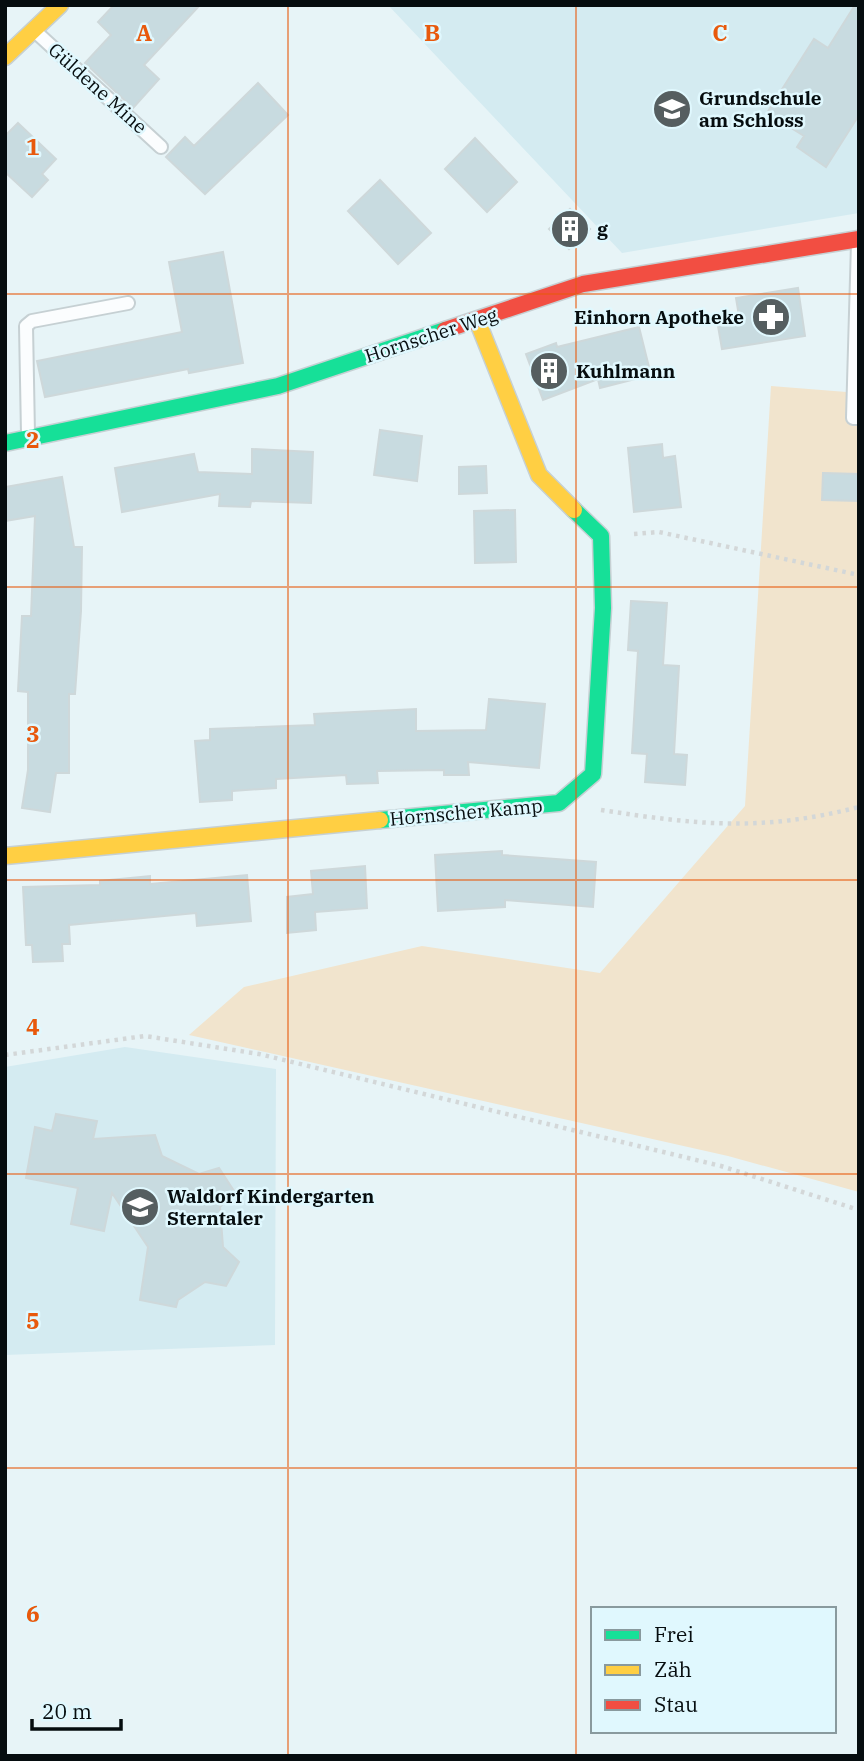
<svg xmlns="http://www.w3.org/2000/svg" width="864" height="1761" viewBox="0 0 864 1761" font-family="'IBM Plex Serif',serif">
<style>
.built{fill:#d4ebf1}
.green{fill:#f1e4cd}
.building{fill:#c8dbe0;stroke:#ced8da;stroke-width:2}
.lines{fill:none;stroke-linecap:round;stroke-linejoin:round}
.lane-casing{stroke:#c6d0d3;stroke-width:16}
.fast-casing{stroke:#c6d0d3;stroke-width:19}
.slow-casing{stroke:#c6d0d3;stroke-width:19}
.jam-casing{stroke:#c6d0d3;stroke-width:19}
.path{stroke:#d3d7d8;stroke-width:4.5;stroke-dasharray:3.5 5;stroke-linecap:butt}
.lane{stroke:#fbfdfe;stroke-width:12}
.fast{stroke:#16e098;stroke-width:16}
.slow{stroke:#ffcf43;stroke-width:16}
.jam{stroke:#f24e42;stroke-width:16}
.grid{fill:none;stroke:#e8590c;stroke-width:2;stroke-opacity:0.55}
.labels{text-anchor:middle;stroke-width:5;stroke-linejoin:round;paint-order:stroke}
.street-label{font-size:19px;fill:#060d0f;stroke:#e0f8fe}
.poi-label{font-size:19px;font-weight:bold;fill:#060d0f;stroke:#e0f8fe;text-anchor:start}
.grid-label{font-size:23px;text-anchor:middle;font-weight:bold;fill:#e8590c;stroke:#e0f8fe;stroke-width:5;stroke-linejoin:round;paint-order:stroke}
</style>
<rect width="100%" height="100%" fill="#e7f4f7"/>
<path class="built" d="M388,5H859V213L622,253Z
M125,1047L276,1069L275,1345L5,1355V1067Z"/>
<path class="green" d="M771,386L859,393V1192L728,1156L189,1035L244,987L422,946L600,973L745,806Z"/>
<path class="building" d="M114,5H200L144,65L159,79L133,108L85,63L111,35L98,22Z
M855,5H859V115L826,167L797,147L804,136L767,113L814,39L828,48Z
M258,83L288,115L205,194L166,157L185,137L194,146Z
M18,123L56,159L42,174L48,180L32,197L5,172V136Z
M475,138L517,182L487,212L445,169Z
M380,180L431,233L398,264L348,211Z
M570,209L590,229L569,249L549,229Z
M223,252L243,363L189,373L188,369L45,397L37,361L182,332L169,262Z
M798,288L805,336L722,349L718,326L740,322L736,298Z
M639,327L651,375L600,388L598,379L543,400L526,354L556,343L557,347Z
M380,430L422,436L417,481L374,475Z
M662,444L663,458L675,456L681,507L634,512L628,448Z
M252,449L313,452L311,503L251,501L250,507L219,506L220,494L122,512L115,468L194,454L198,472L252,474Z
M486,466L487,493L459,494V467Z
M823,473L859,474V501L822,500Z
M62,477L74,547H82L81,611L75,694H69V773H56L50,812L22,808L28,770V692L18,691L22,616H31L35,516L5,521V487Z
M515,510L516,562L475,563L474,511Z
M631,601L667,603L663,665L679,666L674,754L687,755L685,785L645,782L647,754L632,753L638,651L628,650Z
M489,699L545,704L539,768L468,762L469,775H444V770L377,771L378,783L347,784L346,775L276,779V788L232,791V800L200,802L195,741L210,740V729L315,725L314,714L416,709V731L486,730Z
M502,851V855L596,862L593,907L505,900V907L438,911L435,855Z
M365,866L367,908L315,912L316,930L287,933V897L313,894L311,871Z
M247,875L251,921L197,926L196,913L69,925L70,944H62L63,961L33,962L32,945H26L23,887L100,885V881L150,876V884Z
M56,1114L97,1121L93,1139L155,1135L162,1156L199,1174L219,1168L234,1191L220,1207L223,1247L239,1262L226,1286L205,1282L178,1300L176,1307L140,1300L148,1247L112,1193L104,1231L71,1224L78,1188L26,1178L35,1127L52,1131Z"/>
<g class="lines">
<defs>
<path id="lane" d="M37,33L161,147
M858,243L853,418H859
M28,434L26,326L32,321L128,303"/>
<path id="fast" d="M5,443L278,386L445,330
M380,820L559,803L593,774L603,608L601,536L574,510"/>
<path id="slow" d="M5,57L60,5
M477,320L539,475L574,510
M5,856L380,820"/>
<path id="jam" d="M445,330L583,284L859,239"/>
</defs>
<use href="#lane" class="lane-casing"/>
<use href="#fast" class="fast-casing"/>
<use href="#slow" class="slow-casing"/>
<use href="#jam" class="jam-casing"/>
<path class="path" d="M634,534L659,532L859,575
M601,810C699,825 761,832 859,807
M5,1055L145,1036L259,1054L721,1166L859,1210"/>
<use href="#lane" class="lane"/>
<use href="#fast" class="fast"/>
<use href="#slow" class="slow"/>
<use href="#jam" class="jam"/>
</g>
<path class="grid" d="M288,5V1756M576,5V1756M5,294H859M5,587H859M5,880H859M5,1174H859M5,1468H859"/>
<defs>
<symbol id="school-disc" viewBox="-11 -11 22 22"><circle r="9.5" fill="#555e60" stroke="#e0f8fe"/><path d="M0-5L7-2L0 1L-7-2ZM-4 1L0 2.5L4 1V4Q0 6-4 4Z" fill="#fff"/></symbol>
<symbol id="building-disc" viewBox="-11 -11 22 22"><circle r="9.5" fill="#555e60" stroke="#e0f8fe"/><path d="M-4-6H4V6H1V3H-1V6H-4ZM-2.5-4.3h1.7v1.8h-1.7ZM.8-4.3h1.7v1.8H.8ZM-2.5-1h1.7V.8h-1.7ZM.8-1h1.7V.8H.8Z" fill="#fff"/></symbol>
<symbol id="pharmacy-disc" viewBox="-11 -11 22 22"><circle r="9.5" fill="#555e60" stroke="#e0f8fe"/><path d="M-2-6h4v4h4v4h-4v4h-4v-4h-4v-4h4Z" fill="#fff"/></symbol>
</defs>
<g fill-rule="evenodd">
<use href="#school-disc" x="650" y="87" width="44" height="44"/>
<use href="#building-disc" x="548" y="207" width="44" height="44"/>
<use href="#pharmacy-disc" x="749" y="295" width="44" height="44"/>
<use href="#building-disc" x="527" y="349" width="44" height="44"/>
<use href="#school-disc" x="118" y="1185" width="44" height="44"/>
</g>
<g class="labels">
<g class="street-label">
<text transform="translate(98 88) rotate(42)" y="7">Güldene Mine</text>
<text transform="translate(431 335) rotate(-18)" y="7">Hornscher Weg</text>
<text transform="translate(466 812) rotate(-5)" y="7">Hornscher Kamp</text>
</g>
<g class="poi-label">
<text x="699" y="105">Grundschule<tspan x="699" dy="22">am Schloss</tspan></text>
<text x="597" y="236">g</text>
<text x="744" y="324" text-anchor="end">Einhorn Apotheke</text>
<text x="576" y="378">Kuhlmann</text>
<text x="167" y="1203">Waldorf Kindergarten<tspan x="167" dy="22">Sterntaler</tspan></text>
</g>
</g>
<g class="grid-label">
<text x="144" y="41">A</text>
<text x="432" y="41">B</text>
<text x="720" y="41">C</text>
<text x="33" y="155">1</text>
<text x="33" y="448">2</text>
<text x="33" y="742">3</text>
<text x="33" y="1035">4</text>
<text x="33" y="1329">5</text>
<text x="33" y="1622">6</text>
</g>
<rect width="864" height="1761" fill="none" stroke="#060d0f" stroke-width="14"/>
<rect x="591" y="1607" width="245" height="126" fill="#e0f8fe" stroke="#899a9e" stroke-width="2"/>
<rect x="605" y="1630" width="35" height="10" fill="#16e098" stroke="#899a9e" stroke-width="2"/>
<text x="654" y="1642" font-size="21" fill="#060d0f">Frei</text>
<rect x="605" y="1665" width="35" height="10" fill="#ffcf43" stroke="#899a9e" stroke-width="2"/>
<text x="654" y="1677" font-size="21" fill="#060d0f">Zäh</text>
<rect x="605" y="1700" width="35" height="10" fill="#f24e42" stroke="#899a9e" stroke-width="2"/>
<text x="654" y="1712" font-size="21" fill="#060d0f">Stau</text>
<path d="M32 1719v10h89v-10" fill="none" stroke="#060d0f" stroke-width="3.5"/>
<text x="42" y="1719" font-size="21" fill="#060d0f" stroke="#e0f8fe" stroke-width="5" paint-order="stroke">20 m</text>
</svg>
